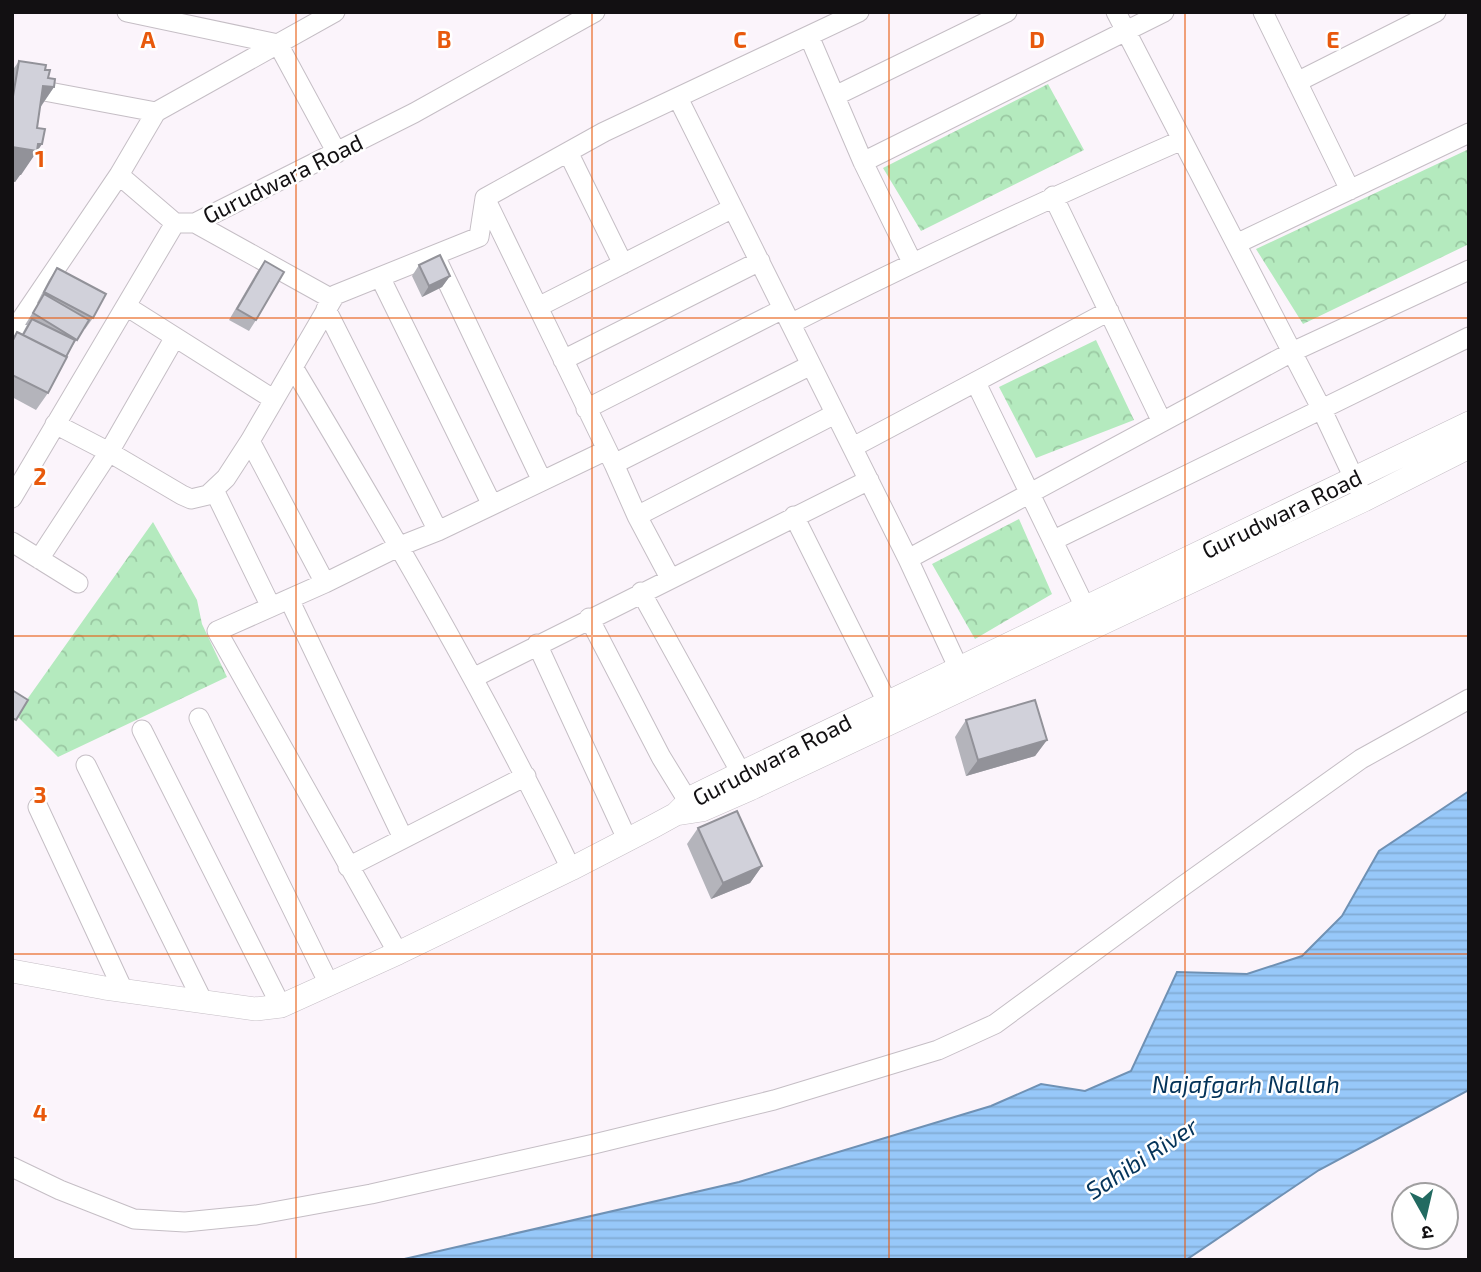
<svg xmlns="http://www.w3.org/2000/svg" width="1481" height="1272" viewBox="0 0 1481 1272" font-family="'Exo 2','Noto Sans Devanagari',sans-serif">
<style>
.park{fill:url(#park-crowns)}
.water{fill:url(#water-rules);stroke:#6f91b4;stroke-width:2}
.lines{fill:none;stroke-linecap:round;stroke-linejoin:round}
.minor-casing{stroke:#c5bec5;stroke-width:21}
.tertiary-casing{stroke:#c5bec5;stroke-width:24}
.minor{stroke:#fff;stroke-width:19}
.tertiary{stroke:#fff;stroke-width:23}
.wall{fill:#b4b4bb}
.shaded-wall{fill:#929299}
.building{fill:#d1d1da;stroke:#929299;stroke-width:2}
.grid{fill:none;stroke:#e8590c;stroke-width:2;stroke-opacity:0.55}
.labels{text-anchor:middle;stroke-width:5;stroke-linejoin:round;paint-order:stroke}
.street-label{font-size:23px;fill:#121012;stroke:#fff}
.water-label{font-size:24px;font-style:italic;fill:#043359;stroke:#fff}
.grid-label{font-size:23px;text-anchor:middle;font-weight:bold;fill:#e8590c;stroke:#fff;stroke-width:5;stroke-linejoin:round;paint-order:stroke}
</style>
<defs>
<pattern id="park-crowns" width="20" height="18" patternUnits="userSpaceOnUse" patternTransform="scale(1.75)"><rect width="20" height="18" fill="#b4eabe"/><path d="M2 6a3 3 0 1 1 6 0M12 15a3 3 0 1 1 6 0" fill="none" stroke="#9ac8a2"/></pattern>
<pattern id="water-rules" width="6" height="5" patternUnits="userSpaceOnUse" patternTransform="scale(1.75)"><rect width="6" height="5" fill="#97c8f9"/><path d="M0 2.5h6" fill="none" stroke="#81abd4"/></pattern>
</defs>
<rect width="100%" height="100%" fill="#fbf4fb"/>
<path class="park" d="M1048,84L1084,150L921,231L883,168Z
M1469,149V244L1303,324L1256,249Z
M1096,340L1134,420L1036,458L999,387Z
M1019,519L1052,594L975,639L932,564Z
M153,522L197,600L202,624L227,677L58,757L16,715Z"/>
<path class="water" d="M1469,791V1090L1319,1170L1186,1260H400L739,1182L991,1106L1041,1084L1085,1091L1131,1071L1177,972L1247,974L1302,956L1342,916L1379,851Z"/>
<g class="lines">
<defs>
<path id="minor" d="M127,12L278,44L337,153
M1116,12L1321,408L1359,489
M1263,12L1350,190
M809,36L863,162L912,262
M1297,82L1436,12
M12,85L156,112
M835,96L1007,12
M678,98L908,559L959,669
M568,152L623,264
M863,162L1164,12
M119,175L175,223
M1053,196L1162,422
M485,198L614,464L637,516L670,578
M175,223H195L414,113L595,12
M195,223L332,299
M1236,244L1469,133
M436,258L542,481
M380,277L492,505
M126,306L273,399
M538,307L733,208
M326,309L438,531
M792,323C920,258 1050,198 1182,140
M12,333L119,175L156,112L335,12
M563,360L760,261
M293,367C391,531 488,696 571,869
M976,383L1085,607
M586,409L783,309
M55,424L109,452L182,495L191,499L208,495L226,478L250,441L335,295L479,237L485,198L604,132L859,12
M250,441L325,583
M853,447L1109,311
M614,464L811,365
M214,490L271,607
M12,498L175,223
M637,516L835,414
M794,516L887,702
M1054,540L1469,337
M12,542L78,583
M39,559L109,452L175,337
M908,559L1292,352L1469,270
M641,592L741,773
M289,599L403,838
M589,618L661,757L688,801
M537,644L627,839
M473,678L869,480
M199,718L329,984
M142,730L281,1006
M86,765L203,1002
M38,807L123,990
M348,867L526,776
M398,953L217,631L325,583L400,546L438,531L607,450
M12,1167L60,1190L134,1219L185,1222L256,1215L371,1194L594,1144L774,1100L938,1050L995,1024L1183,886L1361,759L1469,699"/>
<path id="tertiary" d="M676,814L702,810L750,789L1364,500L1469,447
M12,971L105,988L256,1009L281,1006L398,953L571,869L654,826L676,814L694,796L741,773L1469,423"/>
</defs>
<use href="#minor" class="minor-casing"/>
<use href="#tertiary" class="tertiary-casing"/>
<use href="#minor" class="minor"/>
<use href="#tertiary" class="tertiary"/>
</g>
<path class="wall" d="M19,61L45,70L54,87L40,108L37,128L42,144L15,182L12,181V71Z
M265,261L256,320L249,331L229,320L257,272Z
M419,265L450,276L442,287L422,297L412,276Z
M57,268L93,318L85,329L84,328L70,350L48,393L36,410L12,397V339L17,332L22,334L27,325H25L38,304L37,303L49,280Z
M966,720L1047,740L1035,756L966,776L955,737Z
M698,828L762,866L750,883L711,899L687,844Z"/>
<path class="shaded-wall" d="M43,86L54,87L32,119Z
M38,144H42L21,175H20L15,182L12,181V147Z
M450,276L442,287L422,297L429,286Z
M1047,740L1035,756L966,776L978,760Z
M762,866L750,883L711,899L723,883Z"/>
<path class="building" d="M19,61L46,65L45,70H50L48,78L55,79L54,87L43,86L37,128L45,129L42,144H38L37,151L12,147V102Z
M440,255L450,276L429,286L419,265Z
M265,261L284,272L256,320L237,309Z
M57,268L106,294L93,318L44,292Z
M44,294L89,320L77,340L33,313Z
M32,319L75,340L66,357L23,335Z
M17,332L67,357L48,393L12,375V342Z
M12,690L28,700L16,720L12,718Z
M1035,700L1047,740L978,760L966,720Z
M737,811L762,866L723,883L698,828Z"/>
<path class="grid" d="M296,12V1260M592,12V1260M889,12V1260M1185,12V1260M12,318H1469M12,636H1469M12,954H1469"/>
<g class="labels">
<g class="street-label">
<text transform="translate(283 179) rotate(-26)" y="8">Gurudwara Road</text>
<text transform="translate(1282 514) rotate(-26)" y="8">Gurudwara Road</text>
<text transform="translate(772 760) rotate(-27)" y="8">Gurudwara Road</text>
</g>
<g class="water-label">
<text x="1246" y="1093">Najafgarh Nallah</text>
<text transform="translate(1142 1159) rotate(-33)" y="8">Sahibi River</text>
</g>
</g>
<g class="grid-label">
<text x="148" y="48">A</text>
<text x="444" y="48">B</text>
<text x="740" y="48">C</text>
<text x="1037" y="48">D</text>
<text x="1333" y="48">E</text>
<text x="40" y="167">1</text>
<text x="40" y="485">2</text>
<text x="40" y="803">3</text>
<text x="40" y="1121">4</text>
</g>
<rect width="1481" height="1272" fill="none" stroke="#121012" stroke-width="28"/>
<g transform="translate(1425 1216) rotate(172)"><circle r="33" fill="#ffffff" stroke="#a09fa0" stroke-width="2"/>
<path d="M0-5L12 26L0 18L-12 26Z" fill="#226a61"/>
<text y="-10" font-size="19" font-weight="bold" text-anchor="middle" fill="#121012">उ</text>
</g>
</svg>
